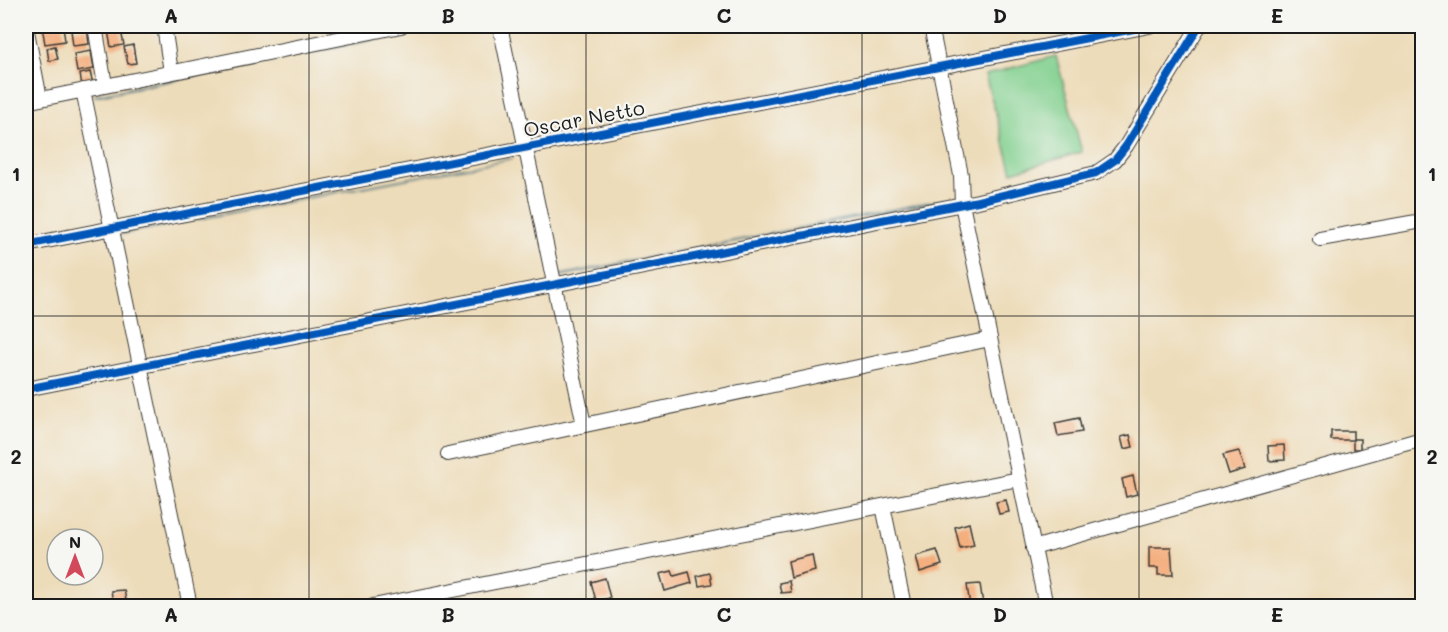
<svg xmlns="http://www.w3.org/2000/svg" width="1448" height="632" viewBox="0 0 1448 632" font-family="Mali,sans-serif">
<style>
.green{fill:#82d08f;stroke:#4f7656;stroke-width:1.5}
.water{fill:#5dbadb;stroke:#3c6b7c;stroke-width:1.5}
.building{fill:#f4af7f}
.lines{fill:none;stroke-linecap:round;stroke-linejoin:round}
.minor-casing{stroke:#3b3934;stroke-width:16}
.minor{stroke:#fff;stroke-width:14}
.cycleway-casing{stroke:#f6f6f2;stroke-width:11}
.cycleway{stroke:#0057b8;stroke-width:8}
.grid{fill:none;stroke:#1c1c1c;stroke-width:1.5;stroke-opacity:0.55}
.labels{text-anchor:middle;stroke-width:4.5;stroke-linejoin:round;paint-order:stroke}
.street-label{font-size:20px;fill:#1c1c1c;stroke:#f6f6f2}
.neatline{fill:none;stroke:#1c1c1c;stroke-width:2}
.grid-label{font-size:20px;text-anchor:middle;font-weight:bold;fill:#1c1c1c}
</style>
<rect width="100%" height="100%" fill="#f6f6f2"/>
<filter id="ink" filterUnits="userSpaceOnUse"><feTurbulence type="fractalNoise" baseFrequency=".0167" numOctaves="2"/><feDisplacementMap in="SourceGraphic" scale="12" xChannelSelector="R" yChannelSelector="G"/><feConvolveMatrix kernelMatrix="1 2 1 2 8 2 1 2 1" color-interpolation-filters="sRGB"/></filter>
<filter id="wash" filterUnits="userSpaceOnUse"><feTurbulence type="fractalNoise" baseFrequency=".008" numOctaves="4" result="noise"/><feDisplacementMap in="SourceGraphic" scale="24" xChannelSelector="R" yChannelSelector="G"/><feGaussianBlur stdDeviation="1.35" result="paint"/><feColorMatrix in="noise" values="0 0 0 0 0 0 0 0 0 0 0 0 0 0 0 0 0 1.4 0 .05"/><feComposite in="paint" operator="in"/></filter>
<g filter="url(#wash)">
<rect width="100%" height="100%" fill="#eddcb9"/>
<path class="green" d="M1056,56L1082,152L1012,172L985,75Z"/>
<path class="water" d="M436,26H443L95,96V95Z
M514,158L123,234V233Z
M946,199V200L560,276V275Z"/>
<g id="blocks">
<path class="building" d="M42,26H63L65,41L45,44Z
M107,26H120L124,45L111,47Z
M87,28L89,44L73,46L71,30Z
M133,45L136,63L128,64L124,47Z
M55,46L58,59L49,61L47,48Z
M91,51L94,69L77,72L74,54Z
M90,72L93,84L82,86L80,74Z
M1079,418L1082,432L1058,436L1055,423Z
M1331,431H1353V439H1360V449H1353V440H1331Z
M1130,435L1133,447L1124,449L1121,437Z
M1284,445L1285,460L1269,461L1268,446Z
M1239,451L1245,469L1229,474L1223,455Z
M1133,476L1137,494L1126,497L1122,479Z
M1006,500L1009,512L999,514L996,502Z
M969,523L974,545L960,548L955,527Z
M1149,547H1171L1173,575H1158V568H1149Z
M937,550L942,565L920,572L916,556Z
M812,555L815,571L791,578L788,561Z
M672,571L674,576L689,572L692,583L665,591L660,574Z
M710,573L712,584L699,586L697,576Z
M605,578L610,598L596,601L591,582Z
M789,581L791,592L781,593L779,583Z
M980,584L983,604L970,606L967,585Z
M124,590L126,600L113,601L111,591Z"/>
</g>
</g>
<g filter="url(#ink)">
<use href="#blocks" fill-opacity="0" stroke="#3b3934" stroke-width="1.5"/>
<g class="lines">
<defs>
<path id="minor" d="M26,26L40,99
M95,26L105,85
M164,26L171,72
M500,26L584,425
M931,26L961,175L962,204L1046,606
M83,90L190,606
M26,102L401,26
M1320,239L1422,221
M26,245L1149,26
M26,389L978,201L1096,173L1115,160L1126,146L1199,26
M448,454L990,339
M883,506L904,606
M1033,548L1422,439
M373,606L1019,479"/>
</defs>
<use href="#minor" class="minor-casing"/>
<use href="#minor" class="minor"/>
<defs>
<path id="cycleway" d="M26,245L1149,26
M26,389L978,201L1096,173L1115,160L1126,146L1199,26"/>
</defs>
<use href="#cycleway" class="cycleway-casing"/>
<use href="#cycleway" class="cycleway"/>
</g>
</g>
<path class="grid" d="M309,26V606M586,26V606M862,26V606M1139,26V606M26,316H1422"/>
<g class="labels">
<g class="street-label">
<text transform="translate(584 119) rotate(-11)" y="7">Oscar Netto</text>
</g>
</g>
<rect width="1448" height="632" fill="none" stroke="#f6f6f2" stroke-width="66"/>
<g transform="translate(75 557)"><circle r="28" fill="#f6f6f2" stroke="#9f9f9c" stroke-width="1.5"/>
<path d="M0-4.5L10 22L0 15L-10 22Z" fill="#d1495b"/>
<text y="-9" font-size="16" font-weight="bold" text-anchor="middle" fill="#1c1c1c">N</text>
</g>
<rect x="33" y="33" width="1382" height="566" class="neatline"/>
<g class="grid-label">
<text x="171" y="23">A</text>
<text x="448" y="23">B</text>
<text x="724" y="23">C</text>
<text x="1000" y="23">D</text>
<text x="1277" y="23">E</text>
<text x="16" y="181">1</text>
<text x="1432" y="181">1</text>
<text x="16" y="464">2</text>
<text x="1432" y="464">2</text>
<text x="171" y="622">A</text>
<text x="448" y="622">B</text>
<text x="724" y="622">C</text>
<text x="1000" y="622">D</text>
<text x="1277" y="622">E</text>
</g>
</svg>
